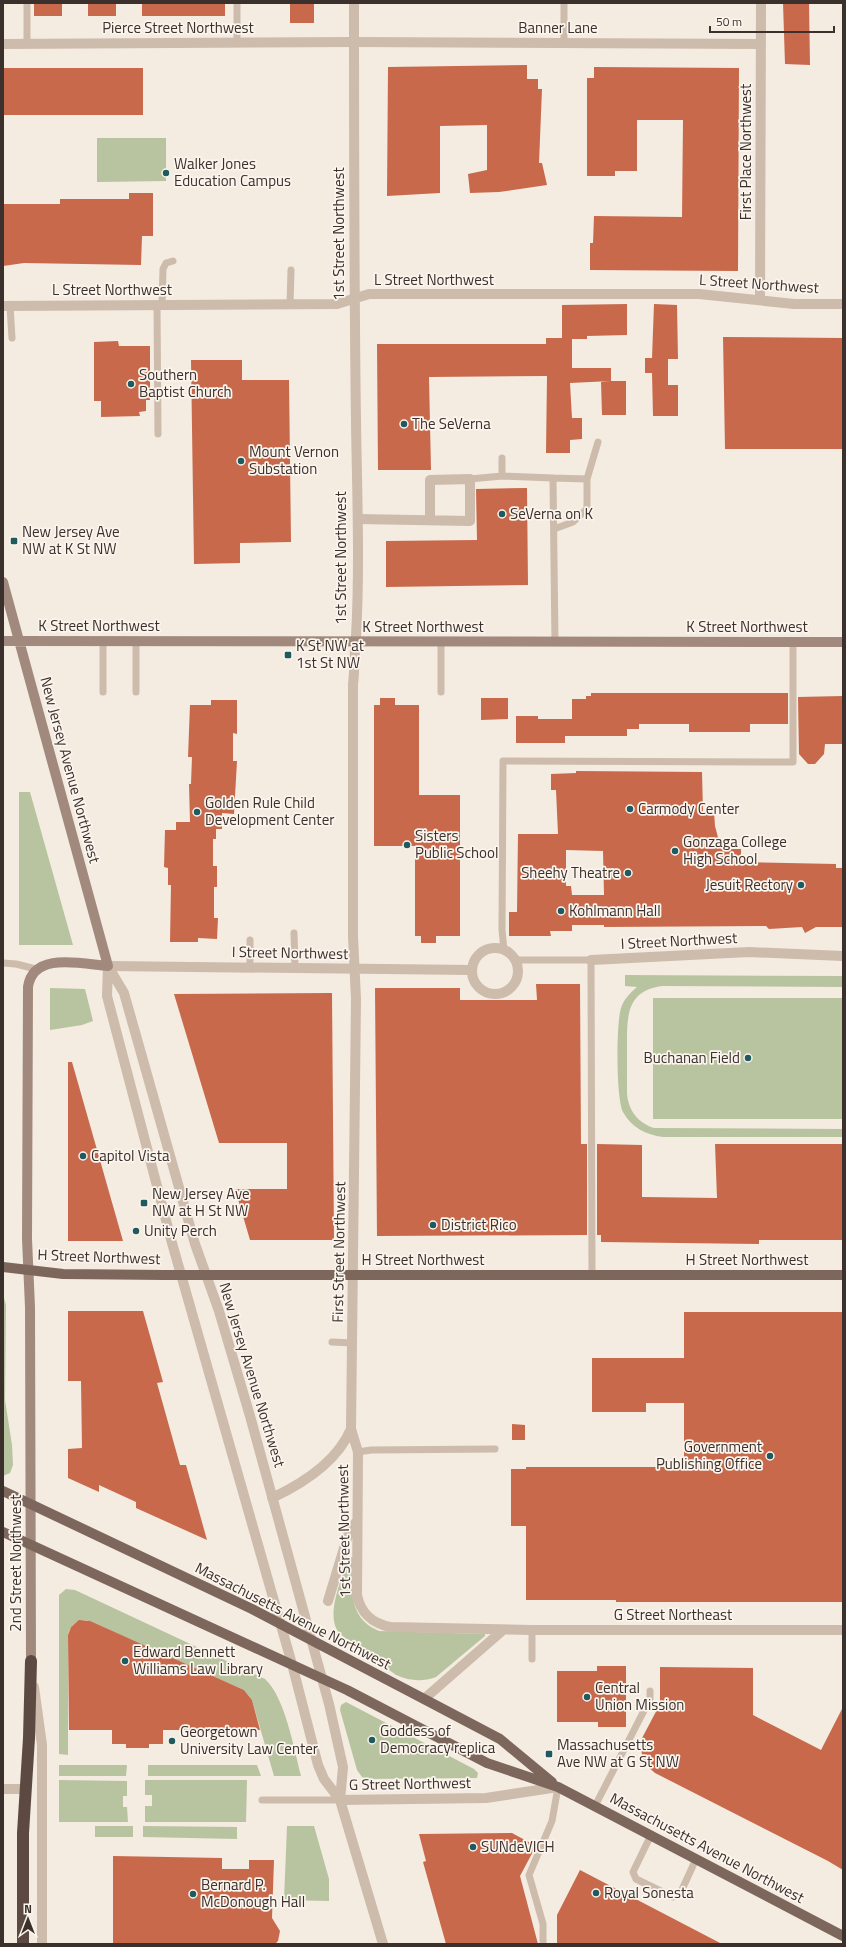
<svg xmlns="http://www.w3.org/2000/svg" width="846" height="1947" viewBox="0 0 846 1947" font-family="'Titillium Web',sans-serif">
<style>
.green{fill:#b8c4a0}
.building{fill:#c8694b;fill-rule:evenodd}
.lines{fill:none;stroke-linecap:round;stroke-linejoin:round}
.service{stroke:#cdbbac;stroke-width:7}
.pedestrian{stroke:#cdbbac;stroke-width:10}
.minor{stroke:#cdbbac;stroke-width:10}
.tertiary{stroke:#cdbbac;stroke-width:10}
.secondary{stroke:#a18a7d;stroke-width:10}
.primary{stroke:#7d675c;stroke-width:10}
.motorway{stroke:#5c4a42;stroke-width:12}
.poi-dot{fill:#1f5a5e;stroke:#fbf5ee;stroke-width:1.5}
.labels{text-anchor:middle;stroke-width:3.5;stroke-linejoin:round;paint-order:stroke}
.street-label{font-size:15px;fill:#3b302b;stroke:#fbf5ee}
.poi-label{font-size:15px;fill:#3b302b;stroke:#fbf5ee;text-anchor:start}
</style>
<rect width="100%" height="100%" fill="#f4ebe1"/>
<path class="green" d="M97,138H166V181L97,182Z
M19,792H30L73,945H19Z
M625,975L843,976V987L663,986C626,990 627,1017 627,1046C627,1062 627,1077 627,1093C628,1110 638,1123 654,1128L843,1129V1137H663C646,1135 631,1127 623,1112C616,1098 616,1024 621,1008C624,999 630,993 637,987L625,986Z
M50,988L85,989L93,1021L82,1025L50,1030Z
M653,998H843V1119H653Z
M3,1294L6,1305L5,1400L12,1445L13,1465L10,1473L3,1476Z
M351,1557L353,1558C353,1587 346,1617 379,1631L485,1634V1636L436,1677C422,1682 410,1681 396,1675L340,1634C324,1617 342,1579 348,1559Z
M66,1589L75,1590L265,1679C285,1697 294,1749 301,1776H274L252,1700L244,1690L86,1620C76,1621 70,1625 68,1635V1755L59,1754V1595Z
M346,1702L474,1769L478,1773L477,1778L367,1779L362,1777L357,1770L340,1710L341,1705Z
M59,1765H127L126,1776H59Z
M148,1765H257L261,1776H148Z
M59,1780L127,1781V1796H123V1807H127L128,1822H59Z
M145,1780H247L246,1822H145V1806H152V1795H145Z
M95,1826H133V1837H95Z
M143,1826L237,1827V1839L143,1837Z
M287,1826H314L329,1879V1901L284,1900Z"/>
<path class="building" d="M34,3H62V16H34Z
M88,3H116V16H88Z
M142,3H225V16H142Z
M290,3H314V23H290Z
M783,3H809L810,65L785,64Z
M527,65V79H538V89H542L539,163H542L547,185L499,192L470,193L468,174L487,170V125L440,126V193L387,196L388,67Z
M594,67L739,68L738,271L590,270V243H593L594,216L682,217L683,120H637V171H615V176H587V78H594Z
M3,68H143V115H3Z
M129,193H153V236H142L141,265L24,263L3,266V204H60V199H129Z
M627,304V335L587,336V339H572V368H611V381L570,383L572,418H582V439L570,440V453H546L547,376L429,377L431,470H378L377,344H546V338H562V305Z
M654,304L677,305L678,359H668V385H678V416H653L652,373H645V358H652Z
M723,337L843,338V449H725Z
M118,341L119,346H150V400H146V411L139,412L140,416L101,417V401H94V342Z
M191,360H242V380H289L291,542L240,543V563L194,564Z
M601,381H626V415H602Z
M527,488L528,585L386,587V541L477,540L476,489Z
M591,693H788V724H750V732H689V724H639V729H627V736H565V743H516V716H538V719H572V699H586V696H591Z
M843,696V744H825L824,754L815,764H808L799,754L798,697Z
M380,698H395V705H419V795H460V936H436V943H421V936H415V846H374V705H380Z
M481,698H508V719L481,720Z
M211,700H237V734L233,733V761H237L234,814L222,813V829H216V839H213V866H217V887H214V918H218L217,939L198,938V942H170L171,885H168V868L164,867L165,830H176V822H190L189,784H191L192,757H188L190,705H211Z
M576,771L702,772L703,812H714L715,826L721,849H741V862L836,864V868H843V927H816L805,933L802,927L769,929L766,926L604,927V925H572V931H550L551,936H509V912H517L518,834H558L556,790H551V774L576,773ZM566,850L603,851L604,895H572L571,886H566Z
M536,984H580L581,1144H587V1235L377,1236L375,988H460V1000H537Z
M332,993L334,1240H250L235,1189H287V1143H219L174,994Z
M68,1062H72L123,1241H68Z
M597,1144L642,1145V1197L717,1198L715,1144H843V1240H759V1244L601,1242V1235H597Z
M68,1311H143L163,1382L157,1383L180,1465H186L207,1540L136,1508V1502L99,1485V1492L68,1478V1449L82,1448L81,1381H68Z
M684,1312H843V1602H616V1600H526V1526H511V1469H526V1467H684V1403H646V1412H592V1358H684Z
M512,1424L525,1425V1440H512Z
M79,1620L90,1621L244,1690L252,1700L260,1730H163V1744H149V1748H126V1744H112V1730H69L68,1635L71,1627Z
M597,1666H626V1727H598V1722H557V1671H597Z
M660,1667L753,1668V1715L821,1750L843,1707V1870L828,1861L655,1773L646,1765L642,1758L641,1740L660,1704Z
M512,1833L536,1846L520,1876L538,1944H446L423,1862L426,1861L419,1834Z
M113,1856L222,1858V1869H249V1860H274L272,1918L280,1931L278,1941L275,1944H113Z
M580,1870L722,1944H557V1915Z"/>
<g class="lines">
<path class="service" d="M237,3V43
M564,43V3
M27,44V3
M290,304L291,270
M157,305L158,434
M162,305L163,269L166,263L173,261
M10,306L12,338
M502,458V476
M470,479L502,476L553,478
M587,479L598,442
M554,529L573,522L587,509V479L553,478L555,642
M441,642V692
M103,692V641
M136,692V641
M294,933L295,968
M250,940V968
M504,950L502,930L503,761L793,762V642
M515,960H591L592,1275
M3,963L16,964L36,969
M332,1342L353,1343
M358,1452L371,1450L495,1449
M532,1659V1630
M262,1800H340
M595,1806L650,1699V1691
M651,1835L633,1872L636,1879L673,1897L680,1894L696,1859
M543,1944V1924L529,1875L552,1821L558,1787"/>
<path class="pedestrian" d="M591,960L749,952L843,956
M3,1789H26"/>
<path class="minor" d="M3,44L354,42L761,44
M760,300L761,3
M3,306L337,304L369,294H699L794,304H843
M358,519L470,521V479L430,480V519
M472 971a23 23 0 1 1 46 0a23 23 0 1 1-46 0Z
M108,966L471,970
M351,1429L358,1452L357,1595C361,1614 372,1623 390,1627L532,1630H843
M328,1601L348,1535L356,1522
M424,1699L503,1630"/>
<path class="tertiary" d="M108,966L107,996L172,1243L292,1664L318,1765L324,1779L340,1800L383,1944
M108,966L124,993L195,1244L219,1311L250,1416L329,1704L343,1767L340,1800
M272,1498C304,1483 337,1462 351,1429L356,999L353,937V684C355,668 354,653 356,637C360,565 357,493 356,421C354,282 354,142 354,3
M34,1687L42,1745V1944
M340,1800L486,1798L558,1787"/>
<path class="secondary" d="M3,582L108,966C82,964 33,951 28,987L27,1239L30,1307L31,1661
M3,641L843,642"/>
<path class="primary" d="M3,1267L63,1274L164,1275H843
M3,1491L252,1609L424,1699L500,1739L552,1782
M3,1532L347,1690L487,1763L558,1787L843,1936"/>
<path class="motorway" d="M23,1944V1833L29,1738L31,1661"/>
</g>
<g class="poi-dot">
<circle cx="166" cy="173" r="4"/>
<circle cx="131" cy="384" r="4"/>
<circle cx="404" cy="424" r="4"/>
<circle cx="241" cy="461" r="4"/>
<circle cx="502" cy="514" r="4"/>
<rect x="10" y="537" width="8" height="8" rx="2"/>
<rect x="284" y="651" width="8" height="8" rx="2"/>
<circle cx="630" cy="809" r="4"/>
<circle cx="197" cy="812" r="4"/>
<circle cx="407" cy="845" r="4"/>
<circle cx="675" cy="851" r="4"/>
<circle cx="628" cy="873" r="4"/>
<circle cx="801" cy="885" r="4"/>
<circle cx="561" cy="911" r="4"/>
<circle cx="748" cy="1058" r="4"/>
<circle cx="83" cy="1156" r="4"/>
<rect x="140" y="1199" width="8" height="8" rx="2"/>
<circle cx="433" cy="1225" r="4"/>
<circle cx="136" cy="1231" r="4"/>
<circle cx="770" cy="1456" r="4"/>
<circle cx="125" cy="1661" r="4"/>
<circle cx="587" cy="1697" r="4"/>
<circle cx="372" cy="1740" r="4"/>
<circle cx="172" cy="1741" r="4"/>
<rect x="545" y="1750" width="8" height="8" rx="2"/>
<circle cx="473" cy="1847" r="4"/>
<circle cx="596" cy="1893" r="4"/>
<circle cx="193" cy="1894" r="4"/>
</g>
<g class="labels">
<g class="street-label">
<text x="178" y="33">Pierce Street Northwest</text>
<text x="558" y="33">Banner Lane</text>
<text transform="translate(746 152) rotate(-90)" y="5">First Place Northwest</text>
<text transform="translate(339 234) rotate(-90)" y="5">1st Street Northwest</text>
<text x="434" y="285">L Street Northwest</text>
<text transform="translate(759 284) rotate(4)" y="5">L Street Northwest</text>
<text x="112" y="295">L Street Northwest</text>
<text transform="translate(341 558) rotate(-90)" y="5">1st Street Northwest</text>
<text x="99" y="631">K Street Northwest</text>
<text x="423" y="632">K Street Northwest</text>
<text x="747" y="632">K Street Northwest</text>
<text transform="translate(70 770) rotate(75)" y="5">New Jersey Avenue Northwest</text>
<text transform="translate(679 941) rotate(-3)" y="5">I Street Northwest</text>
<text transform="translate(290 953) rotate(1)" y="5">I Street Northwest</text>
<text transform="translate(339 1252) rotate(-89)" y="5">First Street Northwest</text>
<text transform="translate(99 1257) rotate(2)" y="5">H Street Northwest</text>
<text x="423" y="1265">H Street Northwest</text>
<text x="747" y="1265">H Street Northwest</text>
<text transform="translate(252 1375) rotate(73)" y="5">New Jersey Avenue Northwest</text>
<text transform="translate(344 1531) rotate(-91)" y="5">1st Street Northwest</text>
<text transform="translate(16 1563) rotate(-90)" y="5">2nd Street Northwest</text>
<text x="673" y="1620">G Street Northeast</text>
<text transform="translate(293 1616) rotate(27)" y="5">Massachusetts Avenue Northwest</text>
<text transform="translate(410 1784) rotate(-1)" y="5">G Street Northwest</text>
<text transform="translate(707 1848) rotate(28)" y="5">Massachusetts Avenue Northwest</text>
</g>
<g class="poi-label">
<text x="174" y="169">Walker Jones<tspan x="174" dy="17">Education Campus</tspan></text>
<text x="139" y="380">Southern<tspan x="139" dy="17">Baptist Church</tspan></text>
<text x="412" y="429">The SeVerna</text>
<text x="249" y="457">Mount Vernon<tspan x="249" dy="17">Substation</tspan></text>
<text x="510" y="519">SeVerna on K</text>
<text x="22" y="537">New Jersey Ave<tspan x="22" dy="17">NW at K St NW</tspan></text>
<text x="296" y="651">K St NW at<tspan x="296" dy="17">1st St NW</tspan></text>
<text x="205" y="808">Golden Rule Child<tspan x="205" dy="17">Development Center</tspan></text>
<text x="638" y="814">Carmody Center</text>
<text x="415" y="841">Sisters<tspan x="415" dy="17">Public School</tspan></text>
<text x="683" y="847">Gonzaga College<tspan x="683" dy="17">High School</tspan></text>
<text x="620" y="878" text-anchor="end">Sheehy Theatre</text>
<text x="793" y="890" text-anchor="end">Jesuit Rectory</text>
<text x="569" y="916">Kohlmann Hall</text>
<text x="740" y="1063" text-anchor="end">Buchanan Field</text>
<text x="91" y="1161">Capitol Vista</text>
<text x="152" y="1199">New Jersey Ave<tspan x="152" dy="17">NW at H St NW</tspan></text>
<text x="441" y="1230">District Rico</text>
<text x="144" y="1236">Unity Perch</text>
<text x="762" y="1452" text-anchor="end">Government<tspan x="762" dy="17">Publishing Office</tspan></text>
<text x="133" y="1657">Edward Bennett<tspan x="133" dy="17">Williams Law Library</tspan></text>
<text x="595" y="1693">Central<tspan x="595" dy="17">Union Mission</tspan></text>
<text x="380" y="1736">Goddess of<tspan x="380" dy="17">Democracy replica</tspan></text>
<text x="180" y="1737">Georgetown<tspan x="180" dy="17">University Law Center</tspan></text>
<text x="557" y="1750">Massachusetts<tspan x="557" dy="17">Ave NW at G St NW</tspan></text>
<text x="481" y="1852">SUNdeVICH</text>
<text x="201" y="1890">Bernard P.<tspan x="201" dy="17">McDonough Hall</tspan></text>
<text x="604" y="1898">Royal Sonesta</text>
</g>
</g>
<rect width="846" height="1947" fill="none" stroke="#3b302b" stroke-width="8"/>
<g transform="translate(28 1919)" stroke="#fbf5ee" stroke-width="3" paint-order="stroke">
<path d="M0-3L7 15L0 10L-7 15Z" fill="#3b302b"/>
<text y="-6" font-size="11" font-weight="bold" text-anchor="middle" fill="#3b302b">N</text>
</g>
<path d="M710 26v6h124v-6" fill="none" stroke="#3b302b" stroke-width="2"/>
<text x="716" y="26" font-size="12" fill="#3b302b" stroke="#fbf5ee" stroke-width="3" paint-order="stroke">50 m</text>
</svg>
